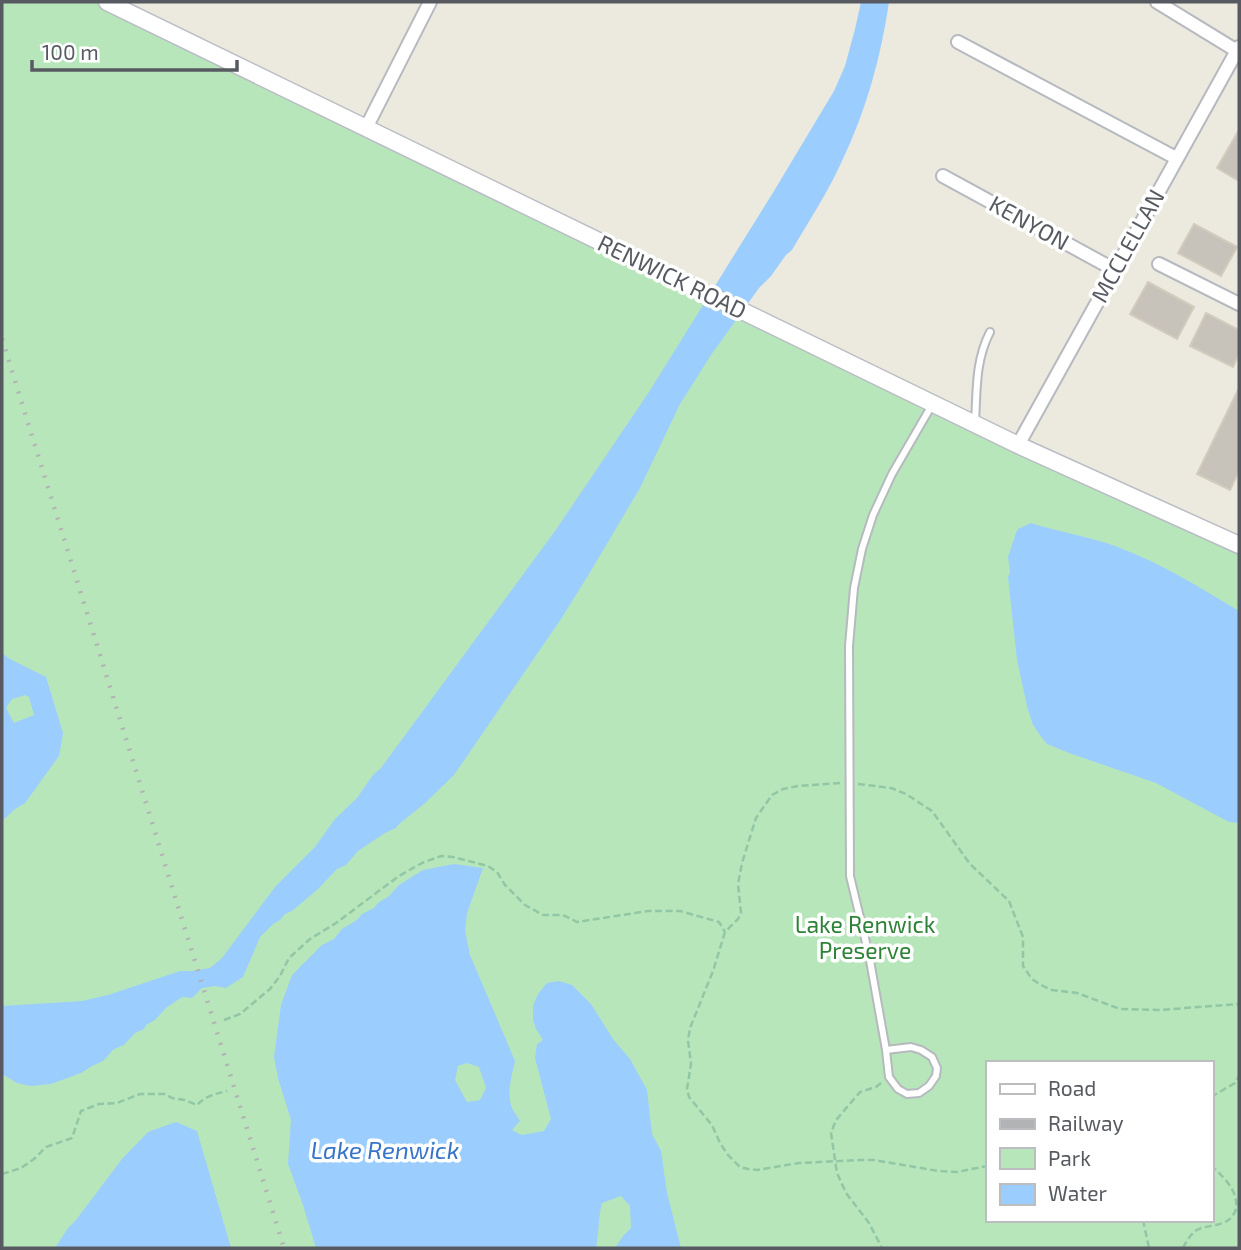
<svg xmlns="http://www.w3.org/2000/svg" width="1241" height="1250" viewBox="0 0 1241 1250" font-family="'Exo 2',sans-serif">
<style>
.green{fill:#b8e6bb;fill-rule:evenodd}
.water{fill:#9bcdff;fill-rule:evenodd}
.building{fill:#c7c3bb;stroke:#d1ccbc;stroke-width:2}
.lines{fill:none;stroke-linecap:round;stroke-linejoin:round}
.lane-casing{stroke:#b6b9bf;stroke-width:10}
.street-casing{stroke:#b6b9bf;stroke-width:16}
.secondary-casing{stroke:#b9bcc4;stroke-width:19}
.path{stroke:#91c7a4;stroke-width:2.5;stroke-dasharray:7 3.5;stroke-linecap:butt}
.lane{stroke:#fff;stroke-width:6}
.street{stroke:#fff;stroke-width:12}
.secondary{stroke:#fff;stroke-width:16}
.rail{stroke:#b2b3b4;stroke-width:4.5;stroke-dasharray:2 9;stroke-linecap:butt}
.labels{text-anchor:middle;stroke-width:7;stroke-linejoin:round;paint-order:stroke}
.street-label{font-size:23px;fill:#575b61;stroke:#fff}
.park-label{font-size:23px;fill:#2e8237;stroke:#fff}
.water-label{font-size:24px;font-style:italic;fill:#3774c9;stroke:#fff}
</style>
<rect width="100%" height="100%" fill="#eceade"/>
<path class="green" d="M2,2H109L1239,553V1248H2ZM987,1063H1211V1220H987Z"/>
<path class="water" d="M861,2H889C881,57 866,111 842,161C828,192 809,221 792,250L786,255L771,276L759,288L711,355L680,404L640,488L589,574L561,619L454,775L424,804L399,824L396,828L385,833L358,851L346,865L337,869L318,889L292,911L285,914L280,920L273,924L260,937L243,977L226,988L215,986L202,988L192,998L182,997L166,1008L155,1020L146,1025L144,1029L135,1033L124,1045L114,1049L103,1061L92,1066L81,1073L51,1084L31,1086L17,1083L2,1074V1006L82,1001L108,995L180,971H191L210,968L222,958L275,887L315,847L335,819L357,798L373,775L381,768L555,531L649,392L774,191L834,91L845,66L855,29Z
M1031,523C1059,532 1087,536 1115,546C1159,562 1199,587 1239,611V823L1229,822L1156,783L1069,753L1047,744L1042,738L1033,725L1027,706L1017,660L1008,577L1010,572L1008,557L1016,533L1018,529Z
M2,653L10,659L46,677L63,733L59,756L25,803L15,809L2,821ZM25,695L29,697L34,715L14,723L6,708L12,699Z
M454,864L483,868L467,913L465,931L470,955L515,1061C512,1075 507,1091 511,1105C512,1110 517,1115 520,1121L512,1130L522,1135L544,1131L551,1119L535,1058L537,1044L543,1040L536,1029L533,1020V1006L538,994L547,983L559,981L572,985L591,1004L613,1039L630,1059L647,1090L652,1134L661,1151L667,1193L681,1248H615L623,1236L631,1228L630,1206L621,1196L602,1203C598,1218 599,1233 596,1248H316L303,1205L288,1164L291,1120L278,1078L274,1057L281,1005L292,975L322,945L334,939L342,929L357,920L362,914L374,908L379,902L388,897L399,885L423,870ZM467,1063L479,1067L486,1088L480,1100L467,1102L455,1080L458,1066Z
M176,1122L197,1131L231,1248H55L68,1228L76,1220L122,1159L148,1132Z"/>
<path class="building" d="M1239,130V181L1217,168Z
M1194,224L1237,247L1221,276L1178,253Z
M1148,282L1194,307L1177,339L1130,314Z
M1206,313L1239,330V354L1233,367L1190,346Z
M1239,388V471L1230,490L1197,474Z"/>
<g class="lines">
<defs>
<path id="lane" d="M975,422C977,391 975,361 990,332
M886,1050L911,1047L921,1050L932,1057L937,1068L936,1076L929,1086L919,1093L907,1094L898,1089L889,1077L886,1050L869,955L850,876L849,646L854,588L862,549L873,515L892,474L932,405"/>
<path id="street" d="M1157,2L1237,51
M958,42L1176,158
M366,128L430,2
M943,176L1115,270
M1159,264L1239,304
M1018,445L1239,47"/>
<path id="secondary" d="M107,2L1018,445L1239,545"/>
</defs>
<use href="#lane" class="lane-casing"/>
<use href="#street" class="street-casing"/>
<use href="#secondary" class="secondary-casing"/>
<path class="path" d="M840,783L798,786L783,789L772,795L756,818L742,863L738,884L741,913L738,919L725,932L713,971L690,1028L688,1040L691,1064L687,1089L689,1097L712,1125L720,1143L728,1155L740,1167L748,1169L757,1170L799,1163L861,1160H874L938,1171L957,1172L987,1166
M858,784L891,788L906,794L932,811L970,864L1009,901L1023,937V966L1032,979L1041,985L1052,990L1077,993L1120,1009L1159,1010L1239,1004
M224,1020L240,1014L270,989L280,976L289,958L310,939L336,923L399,876L422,863L441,856L453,857L488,866L497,872L505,885L525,905L543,915H563L577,922L648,911H680L719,922L725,932
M881,1083L876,1087L860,1092L836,1120L831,1133L837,1173L846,1193L869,1223L882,1248
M1211,1097L1235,1083L1239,1076
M2,1174L21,1168L34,1159L46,1147L72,1138L81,1111L99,1104L117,1103L140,1094H165L172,1098L185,1100L197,1105C206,1096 214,1094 227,1091
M1143,1220L1149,1248
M1183,1248C1196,1223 1200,1230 1223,1223C1229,1221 1232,1217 1235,1212C1241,1192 1223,1177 1211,1165"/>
<use href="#lane" class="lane"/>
<use href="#street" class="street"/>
<use href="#secondary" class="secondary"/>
<path class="rail" d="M2,339L284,1248"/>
</g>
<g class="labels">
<g class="street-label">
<text transform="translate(1029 223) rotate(29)" y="8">KENYON</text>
<text transform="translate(1128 246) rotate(-61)" y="8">MCCLELLAN</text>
<text transform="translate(672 277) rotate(26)" y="8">RENWICK ROAD</text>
</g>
<g class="park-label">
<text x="865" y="933">Lake Renwick<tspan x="865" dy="26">Preserve</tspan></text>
</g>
<g class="water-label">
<text x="385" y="1159">Lake Renwick</text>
</g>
</g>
<rect width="1241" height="1250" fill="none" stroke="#575b61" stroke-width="7"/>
<rect x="986" y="1061" width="228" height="161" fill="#ffffff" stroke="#bcbdc0" stroke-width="2"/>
<rect x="1000" y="1084" width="35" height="10" fill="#ffffff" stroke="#bcbdc0" stroke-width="2"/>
<text x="1048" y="1096" font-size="21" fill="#575b61">Road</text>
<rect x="1000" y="1119" width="35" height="10" fill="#b2b3b4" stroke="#bcbdc0" stroke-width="2"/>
<text x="1048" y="1131" font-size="21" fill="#575b61">Railway</text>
<rect x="1000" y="1148" width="35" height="21" fill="#b8e6bb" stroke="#bcbdc0" stroke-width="2"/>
<text x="1048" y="1166" font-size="21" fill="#575b61">Park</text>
<rect x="1000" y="1184" width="35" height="21" fill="#9bcdff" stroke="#bcbdc0" stroke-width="2"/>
<text x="1048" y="1201" font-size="21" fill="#575b61">Water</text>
<path d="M32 60v10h205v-10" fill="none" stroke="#575b61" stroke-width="3.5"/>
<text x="42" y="60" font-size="21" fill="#575b61" stroke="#ffffff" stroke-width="5" paint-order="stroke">100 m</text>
</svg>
